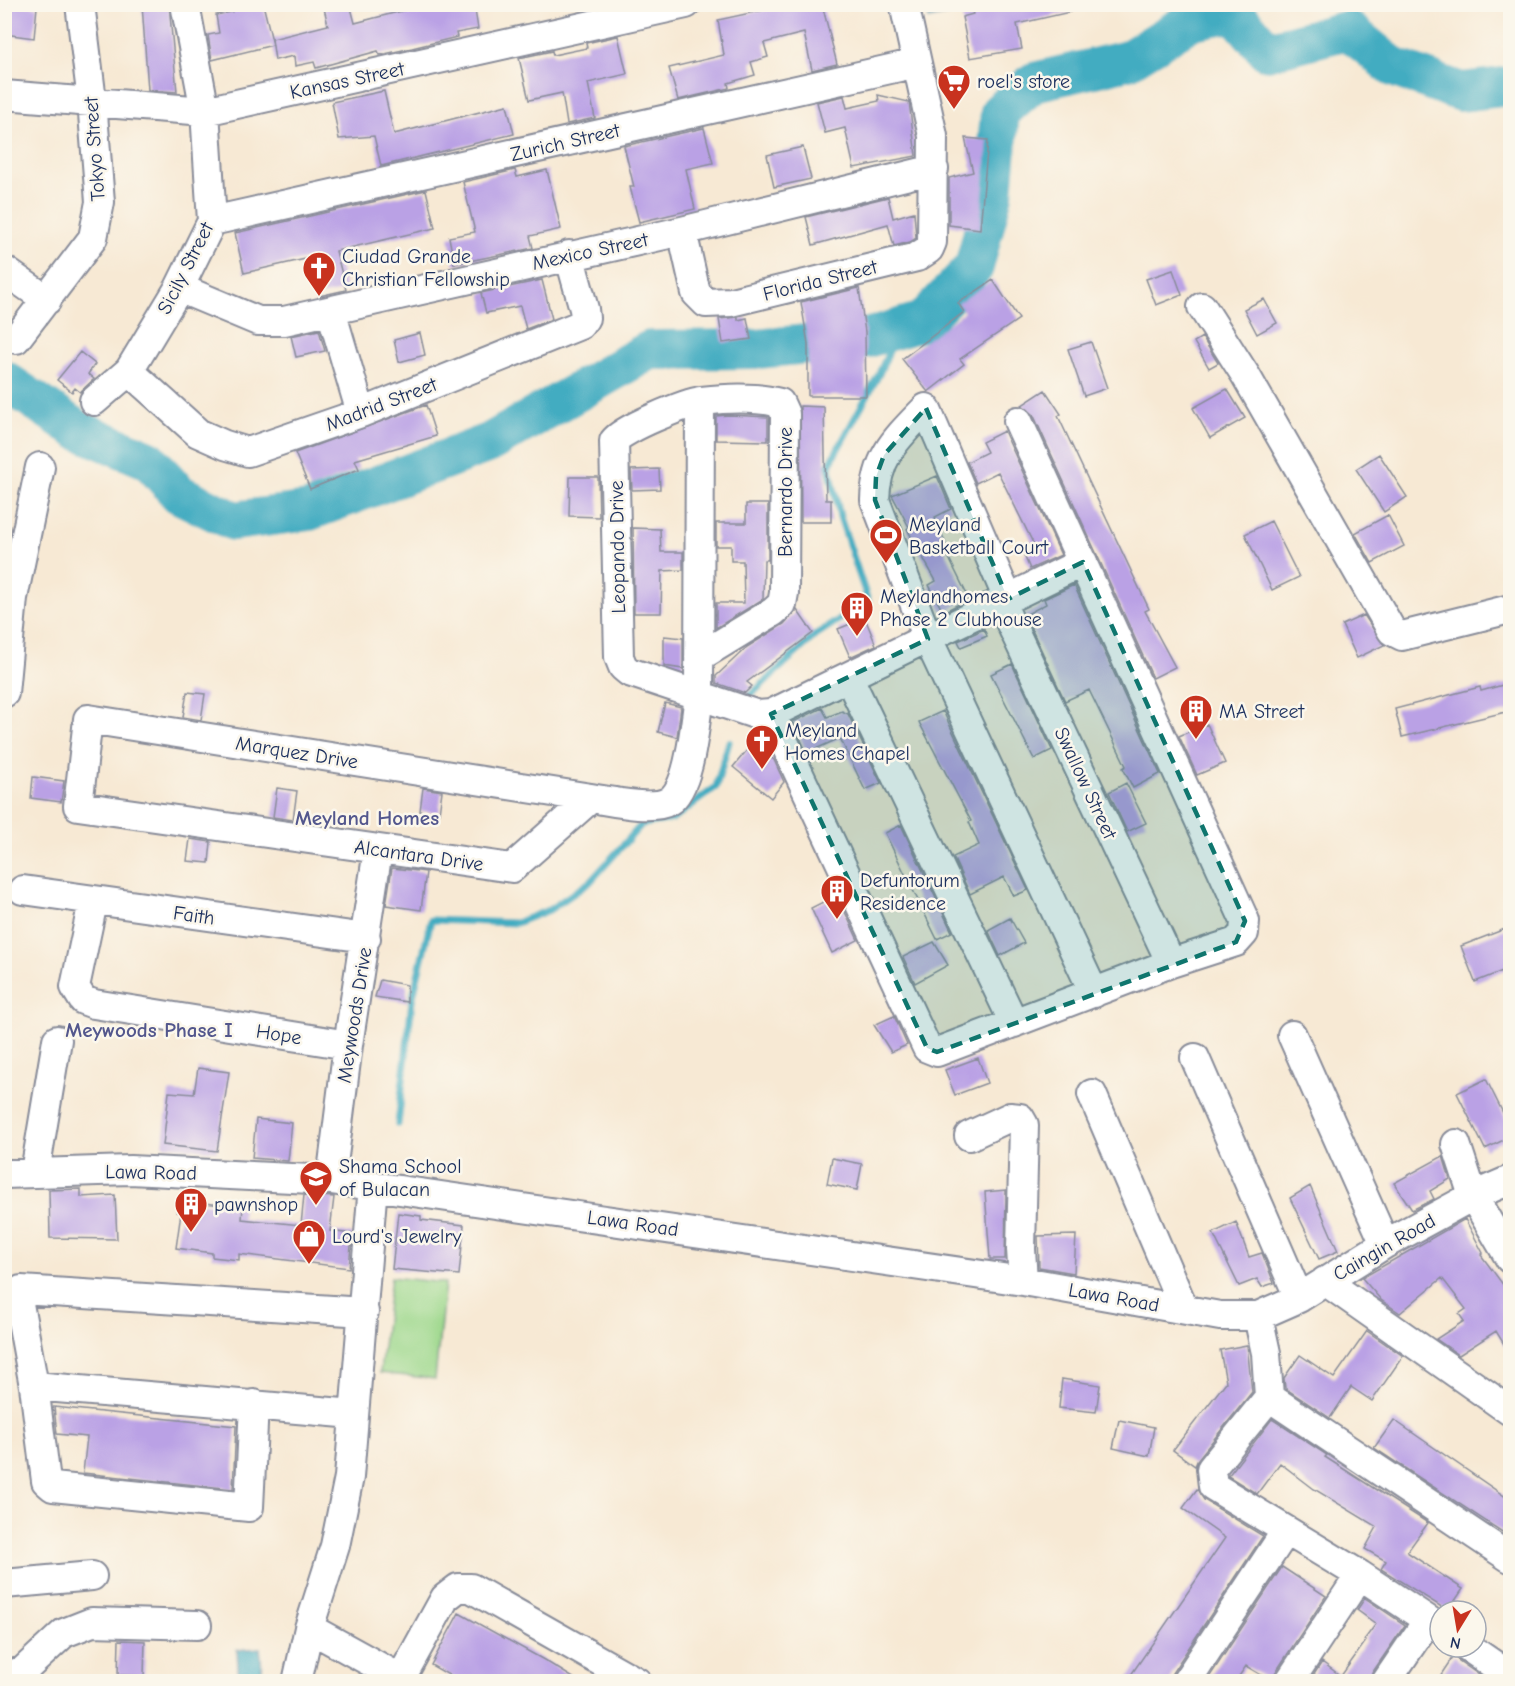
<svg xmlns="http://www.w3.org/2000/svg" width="1515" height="1686" viewBox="0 0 1515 1686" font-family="'Comic Neue',sans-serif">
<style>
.green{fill:#9bd78a;stroke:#5b8374;stroke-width:1.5}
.water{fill:#42acc1;stroke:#2e6e90;stroke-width:1.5}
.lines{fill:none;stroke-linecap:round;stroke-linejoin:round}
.stream{stroke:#42acc1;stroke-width:7}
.river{stroke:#42acc1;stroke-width:40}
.building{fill:#baa1e5}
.minor-casing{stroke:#898c99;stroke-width:32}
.minor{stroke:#fff;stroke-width:28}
.marked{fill:#0f766e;fill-opacity:0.2;stroke:#0f766e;stroke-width:4.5;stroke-dasharray:12 8;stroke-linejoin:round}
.labels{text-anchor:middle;stroke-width:5;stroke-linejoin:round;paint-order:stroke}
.street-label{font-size:20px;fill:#1b2f5e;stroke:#fbf7ec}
.poi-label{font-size:20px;fill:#1b2f5e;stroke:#fbf7ec;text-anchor:start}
.neighbourhood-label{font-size:21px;font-weight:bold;fill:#53578d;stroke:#fbf7ec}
</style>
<rect width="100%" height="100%" fill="#fbf7ec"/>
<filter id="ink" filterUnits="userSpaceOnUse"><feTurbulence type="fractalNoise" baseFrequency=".0167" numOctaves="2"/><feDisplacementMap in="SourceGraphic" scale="12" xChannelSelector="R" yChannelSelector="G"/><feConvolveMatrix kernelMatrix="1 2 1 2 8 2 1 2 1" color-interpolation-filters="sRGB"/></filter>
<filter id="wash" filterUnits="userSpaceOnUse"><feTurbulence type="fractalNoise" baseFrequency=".008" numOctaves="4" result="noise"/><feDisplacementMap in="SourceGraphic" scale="24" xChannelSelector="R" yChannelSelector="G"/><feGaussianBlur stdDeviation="1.35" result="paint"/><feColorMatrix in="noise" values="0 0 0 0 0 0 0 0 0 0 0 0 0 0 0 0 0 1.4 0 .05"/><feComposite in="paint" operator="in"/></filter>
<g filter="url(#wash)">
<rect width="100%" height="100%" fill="#f7e9d4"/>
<path class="green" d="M391,1277L445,1283L435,1379L380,1373Z"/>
<path class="water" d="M926,5H958L960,12L929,19Z
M260,1648L263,1681H239L237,1650Z"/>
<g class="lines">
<path class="stream" d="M744,701L817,634L868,601L840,517L829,465L878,376L899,329
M398,1124L412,1001L431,920L516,923L549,910L590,882L642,824L673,819L716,787L729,742"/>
<path class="river" d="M4,380L78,430L149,460L179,494L234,521L309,511L489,443L650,350L757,349L867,338L923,321L974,267L993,194L1000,112L1034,82L1128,60L1192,20L1234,12L1267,51L1348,30L1393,67L1461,92L1510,86"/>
</g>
<g id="blocks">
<path class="building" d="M7,4L37,7L34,38L4,34Z
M142,4H169L177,92L148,90Z
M230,4H263L273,45L212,60L208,35L219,33L216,15L232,12Z
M323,4H350L355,23L429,4H437L438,8L474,4L478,29L456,33L457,37L412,48L380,55L378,51L316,68L314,62L295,66L294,56L275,60L272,39L328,25Z
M792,4H822L837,64L812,70L804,33L764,43L768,57L751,62L755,75L728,83L729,88L678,100L669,68L724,55L718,20Z
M971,4H1069L1070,12L1017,24L1022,49L970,58L962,17L973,14Z
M618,36L627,74L588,83L595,118L567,124L562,93L529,100L519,58L552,51L553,55L587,48L586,43Z
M384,91L394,134L507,105L514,134L381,166L374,136L339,139L332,102Z
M878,95L909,102L916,156L854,168L845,128L825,133L817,102L844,96L847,108L879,101Z
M704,128L713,163L686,169L695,209L639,222L630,187H634L624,146Z
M965,138L988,140L980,229L949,225V178L973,172Z
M803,147L811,179L774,187L767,155Z
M515,170L517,177L547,170L561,229L530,236L533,248L454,264L449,237L475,232L463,182Z
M426,190L435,228L336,251L346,290L319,296L310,258L244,273L235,233Z
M888,197L893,218L914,212L916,238L910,242L894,246L888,224L813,245L806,217Z
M1173,270L1182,295L1156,305L1146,279Z
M542,280L552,319L526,329L520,306L486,313L481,293Z
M993,280L1019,319L960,359L964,364L928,392L902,359L964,312L958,303Z
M859,288L865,332L866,396H808V344L801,302Z
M1264,299L1277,323L1257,334L1244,309Z
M738,317V320L747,318L751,339L723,343L719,319Z
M319,330L325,351L296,357L291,336Z
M420,333L425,355L399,362L394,340Z
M1202,337L1218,363L1209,368L1194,342Z
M1091,342L1107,388L1084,396L1068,349Z
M80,352L95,364L88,374L94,379L80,392L75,388L72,392L57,380Z
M1227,389L1245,418L1210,438L1193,408Z
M1045,390L1061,414L1058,416L1149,609L1145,611L1175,667L1153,678L1033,414L1022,405Z
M426,405L436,436L355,460L359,469L310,489L295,453Z
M800,406L824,407L826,500H831V522H801Z
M729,415L768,417V441L716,440V416Z
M1004,431L1061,555L1030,569L1024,555L1036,549L998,472L976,483L967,462L987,452L982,442Z
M1379,454L1407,497L1384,512L1356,469Z
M659,469L660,489L632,490L631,470Z
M937,476L951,509L935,517L947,547L944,548L969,599L943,612L929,585L936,581L907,529L909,527L892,495Z
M570,477H598L599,517L569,516Z
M746,504H768V560H764L763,599L716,628V603H744L743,561H731V546H716V523H746Z
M1388,515L1404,546L1372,563L1355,533Z
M1271,521L1299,577L1272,590L1245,534Z
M633,528L660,529L661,552H683V570L662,571L661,613H634Z
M1074,585L1160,774L1133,788L1123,768L1126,766L1089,690L1065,701L1025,615L1046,604L1044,599Z
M797,610L813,633L747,682L752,686L745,693L716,683V676L747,647L784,624Z
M1364,615L1384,645L1357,658L1342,625Z
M865,618L876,645L850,657L838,629Z
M984,629L987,636L961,647L958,641Z
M664,636L683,638V669L664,666Z
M1012,664L1052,750L1034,759L991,674Z
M1510,683V711L1402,737L1395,709L1480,687L1481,691Z
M187,692L205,694L201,720L183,717Z
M665,703L681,707L677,737L658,732Z
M822,708L827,717L842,711L848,714L881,783L865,790L840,738L807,753L793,722Z
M943,711L1028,890L1014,896L1004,877L970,894L953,857L979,845L969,822L971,821L919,722Z
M1207,724L1225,763L1197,775L1179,736Z
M753,743L774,760L784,782L771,798L733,767Z
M33,777L64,781L61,802L31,798Z
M1126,783L1146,823L1127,832L1109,792Z
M277,788L297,791L293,820L273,817Z
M423,788L442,791L439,813L420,811Z
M901,825L952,932L937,939L885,833Z
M190,839L211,842L209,863L187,861Z
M392,868L426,872L421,910L386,905Z
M837,895L858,940L832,953L811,908Z
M1010,918L1024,943L1000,956L988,930Z
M1505,929L1510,943V968L1475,982L1461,946Z
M934,942L948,965L915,983L903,957Z
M380,980L407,985V1002L375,997Z
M894,1016L907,1045L891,1052L874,1025Z
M978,1058L987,1083L955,1095L945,1070Z
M198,1068L229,1072L217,1151L163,1145L169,1092L194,1094Z
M1486,1079L1510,1127V1137L1485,1149L1457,1093Z
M256,1119L292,1123L288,1161L252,1158Z
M1443,1156L1450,1179L1430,1191L1434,1199L1412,1210L1394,1183Z
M832,1158L862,1164L857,1190L827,1184Z
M1310,1186L1338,1251L1319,1259L1290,1198Z
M81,1189V1197L115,1195L117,1239L50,1238L49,1190Z
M1006,1190L1005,1259H990L985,1192Z
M179,1195L203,1196V1203L243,1207L242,1219L301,1225L304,1195L334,1197L330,1231L352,1234L349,1268L239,1254V1260L212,1257V1253L176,1248L181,1213L177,1212Z
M398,1213L421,1216V1220L464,1225L459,1275L392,1269Z
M1465,1219L1483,1253L1481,1255L1504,1286L1510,1282V1354L1496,1331L1459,1355L1436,1339L1464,1321L1459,1314L1466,1309L1442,1278L1400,1313L1381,1300L1362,1278Z
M1236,1222L1249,1257L1262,1253L1274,1283L1262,1287L1257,1279L1239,1286L1213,1233Z
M1076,1235L1074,1273L1039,1267L1038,1236Z
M1367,1331L1403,1356L1372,1401L1351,1387L1330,1418L1285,1388L1284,1378L1300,1355L1334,1378Z
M1247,1345L1252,1392L1198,1459L1195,1466L1173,1450L1226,1382L1220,1350Z
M1062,1379L1100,1385L1096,1412L1059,1408Z
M54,1407L236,1426L233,1489L83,1473L87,1437L57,1434Z
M1272,1419L1327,1455L1325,1457L1428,1523L1407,1552L1463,1589L1448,1611L1381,1569L1386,1561L1365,1549L1377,1527L1314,1489L1280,1463L1257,1494L1228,1476Z
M1119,1420L1154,1427L1149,1456L1113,1448Z
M1394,1420L1510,1500V1537L1374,1448Z
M1197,1489L1204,1500L1263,1536L1172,1673L1170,1682H1126L1225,1538L1183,1508Z
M1282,1567L1326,1596L1275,1673L1273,1682L1246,1666L1235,1682H1206Z
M1365,1598L1405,1625L1372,1673L1370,1682H1309L1322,1662L1341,1676L1366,1641L1364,1640L1376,1624L1357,1610Z
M459,1613L544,1660L580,1682H461L431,1665Z
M119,1640L145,1641L144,1676L118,1675Z
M1454,1655L1459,1661L1489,1682H1436Z"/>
</g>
</g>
<g filter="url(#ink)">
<use href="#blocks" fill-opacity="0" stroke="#898c99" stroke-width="1.5"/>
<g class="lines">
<defs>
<path id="minor" d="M4,95L205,111L686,4
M212,221L917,63
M682,231L696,293L706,303L731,302L917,257L929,249L932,242L933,136L904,4
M4,270L47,300
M179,288L258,321H284L682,231L934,169
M1202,307L1246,376L1392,631L1402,636L1510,609
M331,311L361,413
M16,339L93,238L100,202L92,101L80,4
M129,371L198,433L225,445L248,452L361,413L580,325L585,318L584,309L569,255
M94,401L129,371L179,288L212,221L205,111L185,4
M4,596L13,598L40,467
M1008,599L926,408C897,438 876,456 875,500L928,639L1094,993
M1001,603L1171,963
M699,657L773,612L782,604L784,593L785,414L780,403C757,397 726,398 702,401C686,403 622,429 614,441L619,657L623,667L629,672L758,715L771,714L1083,562
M849,678L1014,1023
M4,693L13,598
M771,714L927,1048L937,1052L1171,963L1236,942L1244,933L1245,921L1018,421
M591,798L512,868L78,806L88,719L591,798C610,801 653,811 669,801C691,787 695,721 699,696L700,401
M23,890L366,938
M93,902L75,987L83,1000L94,1004L348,1045
M1292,1035L1385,1244
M1195,1058L1299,1298
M1092,1094L1184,1309
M969,1136L1010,1117L1020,1118L1024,1125L1021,1249L1023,1281
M1456,1144L1473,1196L1510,1259
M35,1172L57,1040
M4,1174L130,1170L331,1180L1023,1281L1220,1316H1258L1299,1298L1385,1244L1473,1196L1510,1180
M331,1180L348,1045L378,850
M1325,1281L1510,1411
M1258,1316L1266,1353L1269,1397L1510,1558
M34,1386L354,1414
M1269,1397L1211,1469L1213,1486L1360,1575L1440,1628
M254,1404L249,1507L53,1487L46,1481L34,1386L17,1293L21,1290L364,1312
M4,1584L92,1576
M309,1628L407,1682
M1468,1647L1510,1676
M4,1676L23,1671L64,1633L92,1622L197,1625
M401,1678L445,1598L458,1588H471L637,1682
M297,1682L309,1628L335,1546L349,1477L373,1185
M1186,1682L1286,1531
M1289,1682L1360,1575
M1386,1682L1428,1620"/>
</defs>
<use href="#minor" class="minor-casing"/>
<use href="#minor" class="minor"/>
</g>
</g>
<path class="marked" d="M926,408L1008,599L1083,562L1245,921L1236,942L937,1052L927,1048L771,714L928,639L875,500L876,477L884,455Z"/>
<defs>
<symbol id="supermarket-pin" viewBox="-11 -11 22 30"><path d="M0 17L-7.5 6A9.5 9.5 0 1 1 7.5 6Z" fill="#c8321e" stroke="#fbf7ec"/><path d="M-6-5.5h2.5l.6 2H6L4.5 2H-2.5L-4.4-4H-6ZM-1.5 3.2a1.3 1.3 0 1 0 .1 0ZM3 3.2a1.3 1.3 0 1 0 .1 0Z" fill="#fff"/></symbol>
<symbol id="church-pin" viewBox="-11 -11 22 30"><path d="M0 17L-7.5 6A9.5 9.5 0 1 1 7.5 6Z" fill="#c8321e" stroke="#fbf7ec"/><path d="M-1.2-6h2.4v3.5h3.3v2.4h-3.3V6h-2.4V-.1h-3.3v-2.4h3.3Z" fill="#fff"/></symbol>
<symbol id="stadium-pin" viewBox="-11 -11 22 30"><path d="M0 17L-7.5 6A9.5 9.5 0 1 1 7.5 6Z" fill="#c8321e" stroke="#fbf7ec"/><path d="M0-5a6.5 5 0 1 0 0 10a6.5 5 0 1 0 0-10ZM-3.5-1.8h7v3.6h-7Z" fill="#fff"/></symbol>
<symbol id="building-pin" viewBox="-11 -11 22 30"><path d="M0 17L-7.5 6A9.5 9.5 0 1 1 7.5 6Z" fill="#c8321e" stroke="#fbf7ec"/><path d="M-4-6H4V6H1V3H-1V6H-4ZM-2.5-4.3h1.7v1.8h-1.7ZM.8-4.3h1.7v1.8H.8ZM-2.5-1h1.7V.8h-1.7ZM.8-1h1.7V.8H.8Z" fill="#fff"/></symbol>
<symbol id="school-pin" viewBox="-11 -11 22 30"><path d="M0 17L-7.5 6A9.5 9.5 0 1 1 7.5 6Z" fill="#c8321e" stroke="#fbf7ec"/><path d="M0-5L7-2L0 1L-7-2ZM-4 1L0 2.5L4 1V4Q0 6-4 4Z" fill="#fff"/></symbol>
<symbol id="shop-pin" viewBox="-11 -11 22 30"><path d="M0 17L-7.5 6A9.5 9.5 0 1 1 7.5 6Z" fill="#c8321e" stroke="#fbf7ec"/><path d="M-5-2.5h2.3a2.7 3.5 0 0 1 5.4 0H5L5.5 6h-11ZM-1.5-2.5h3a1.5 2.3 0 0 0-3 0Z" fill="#fff"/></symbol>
</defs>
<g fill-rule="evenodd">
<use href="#supermarket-pin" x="935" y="62" width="38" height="52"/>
<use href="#church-pin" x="300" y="249" width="38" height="52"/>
<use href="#stadium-pin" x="867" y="516" width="38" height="52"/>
<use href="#building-pin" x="838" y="589" width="38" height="52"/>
<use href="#building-pin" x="1177" y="692" width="38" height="52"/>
<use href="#church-pin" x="743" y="722" width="38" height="52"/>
<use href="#building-pin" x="818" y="872" width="38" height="52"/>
<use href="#school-pin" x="297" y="1158" width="38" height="52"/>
<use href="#building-pin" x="172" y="1185" width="38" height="52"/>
<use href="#shop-pin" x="290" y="1217" width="38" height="52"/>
</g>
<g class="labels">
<g class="street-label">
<text transform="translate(347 80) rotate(-12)" y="7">Kansas Street</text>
<text transform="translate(565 142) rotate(-13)" y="7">Zurich Street</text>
<text transform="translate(94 149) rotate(-94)" y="7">Tokyo Street</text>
<text transform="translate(590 251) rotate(-12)" y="7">Mexico Street</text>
<text transform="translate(185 268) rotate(-63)" y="7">Sicily Street</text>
<text transform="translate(820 280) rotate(-14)" y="7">Florida Street</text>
<text transform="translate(381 404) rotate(-21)" y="7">Madrid Street</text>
<text transform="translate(785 492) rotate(-90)" y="7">Bernardo Drive</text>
<text transform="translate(617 547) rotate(-91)" y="7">Leopando Drive</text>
<text transform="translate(297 752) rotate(9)" y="7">Marquez Drive</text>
<text transform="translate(1086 783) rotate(65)" y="7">Swallow Street</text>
<text transform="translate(419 855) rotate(8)" y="7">Alcantara Drive</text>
<text transform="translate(194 915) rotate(8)" y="7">Faith</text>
<text transform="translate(354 1015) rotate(-81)" y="7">Meywoods Drive</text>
<text transform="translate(279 1034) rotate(9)" y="7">Hope</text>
<text transform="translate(151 1172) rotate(1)" y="7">Lawa Road</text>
<text transform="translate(633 1223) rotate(8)" y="7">Lawa Road</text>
<text transform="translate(1384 1247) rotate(-30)" y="7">Caingin Road</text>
<text transform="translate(1114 1297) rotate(10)" y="7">Lawa Road</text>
</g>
<g class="poi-label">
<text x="977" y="88">roel's store</text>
<text x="342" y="263">Ciudad Grande<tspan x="342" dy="23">Christian Fellowship</tspan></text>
<text x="909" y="531">Meyland<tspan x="909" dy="23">Basketball Court</tspan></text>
<text x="880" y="603">Meylandhomes<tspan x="880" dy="23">Phase 2 Clubhouse</tspan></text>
<text x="1219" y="718">MA Street</text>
<text x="785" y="737">Meyland<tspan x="785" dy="23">Homes Chapel</tspan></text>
<text x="860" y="887">Defuntorum<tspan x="860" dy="23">Residence</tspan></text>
<text x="339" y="1173">Shama School<tspan x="339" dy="23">of Bulacan</tspan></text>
<text x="214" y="1211">pawnshop</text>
<text x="332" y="1243">Lourd's Jewelry</text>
</g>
<g class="neighbourhood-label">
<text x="367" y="825">Meyland Homes</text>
<text x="149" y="1037">Meywoods Phase I</text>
</g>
</g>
<rect width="1515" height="1686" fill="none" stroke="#fbf7ec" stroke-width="24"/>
<g transform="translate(1458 1629) rotate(191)"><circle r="28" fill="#fbf7ec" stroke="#a1a7b3" stroke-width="1.5"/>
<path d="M0-4.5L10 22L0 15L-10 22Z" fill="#c8321e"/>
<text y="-9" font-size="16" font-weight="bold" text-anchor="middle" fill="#1b2f5e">N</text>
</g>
</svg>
